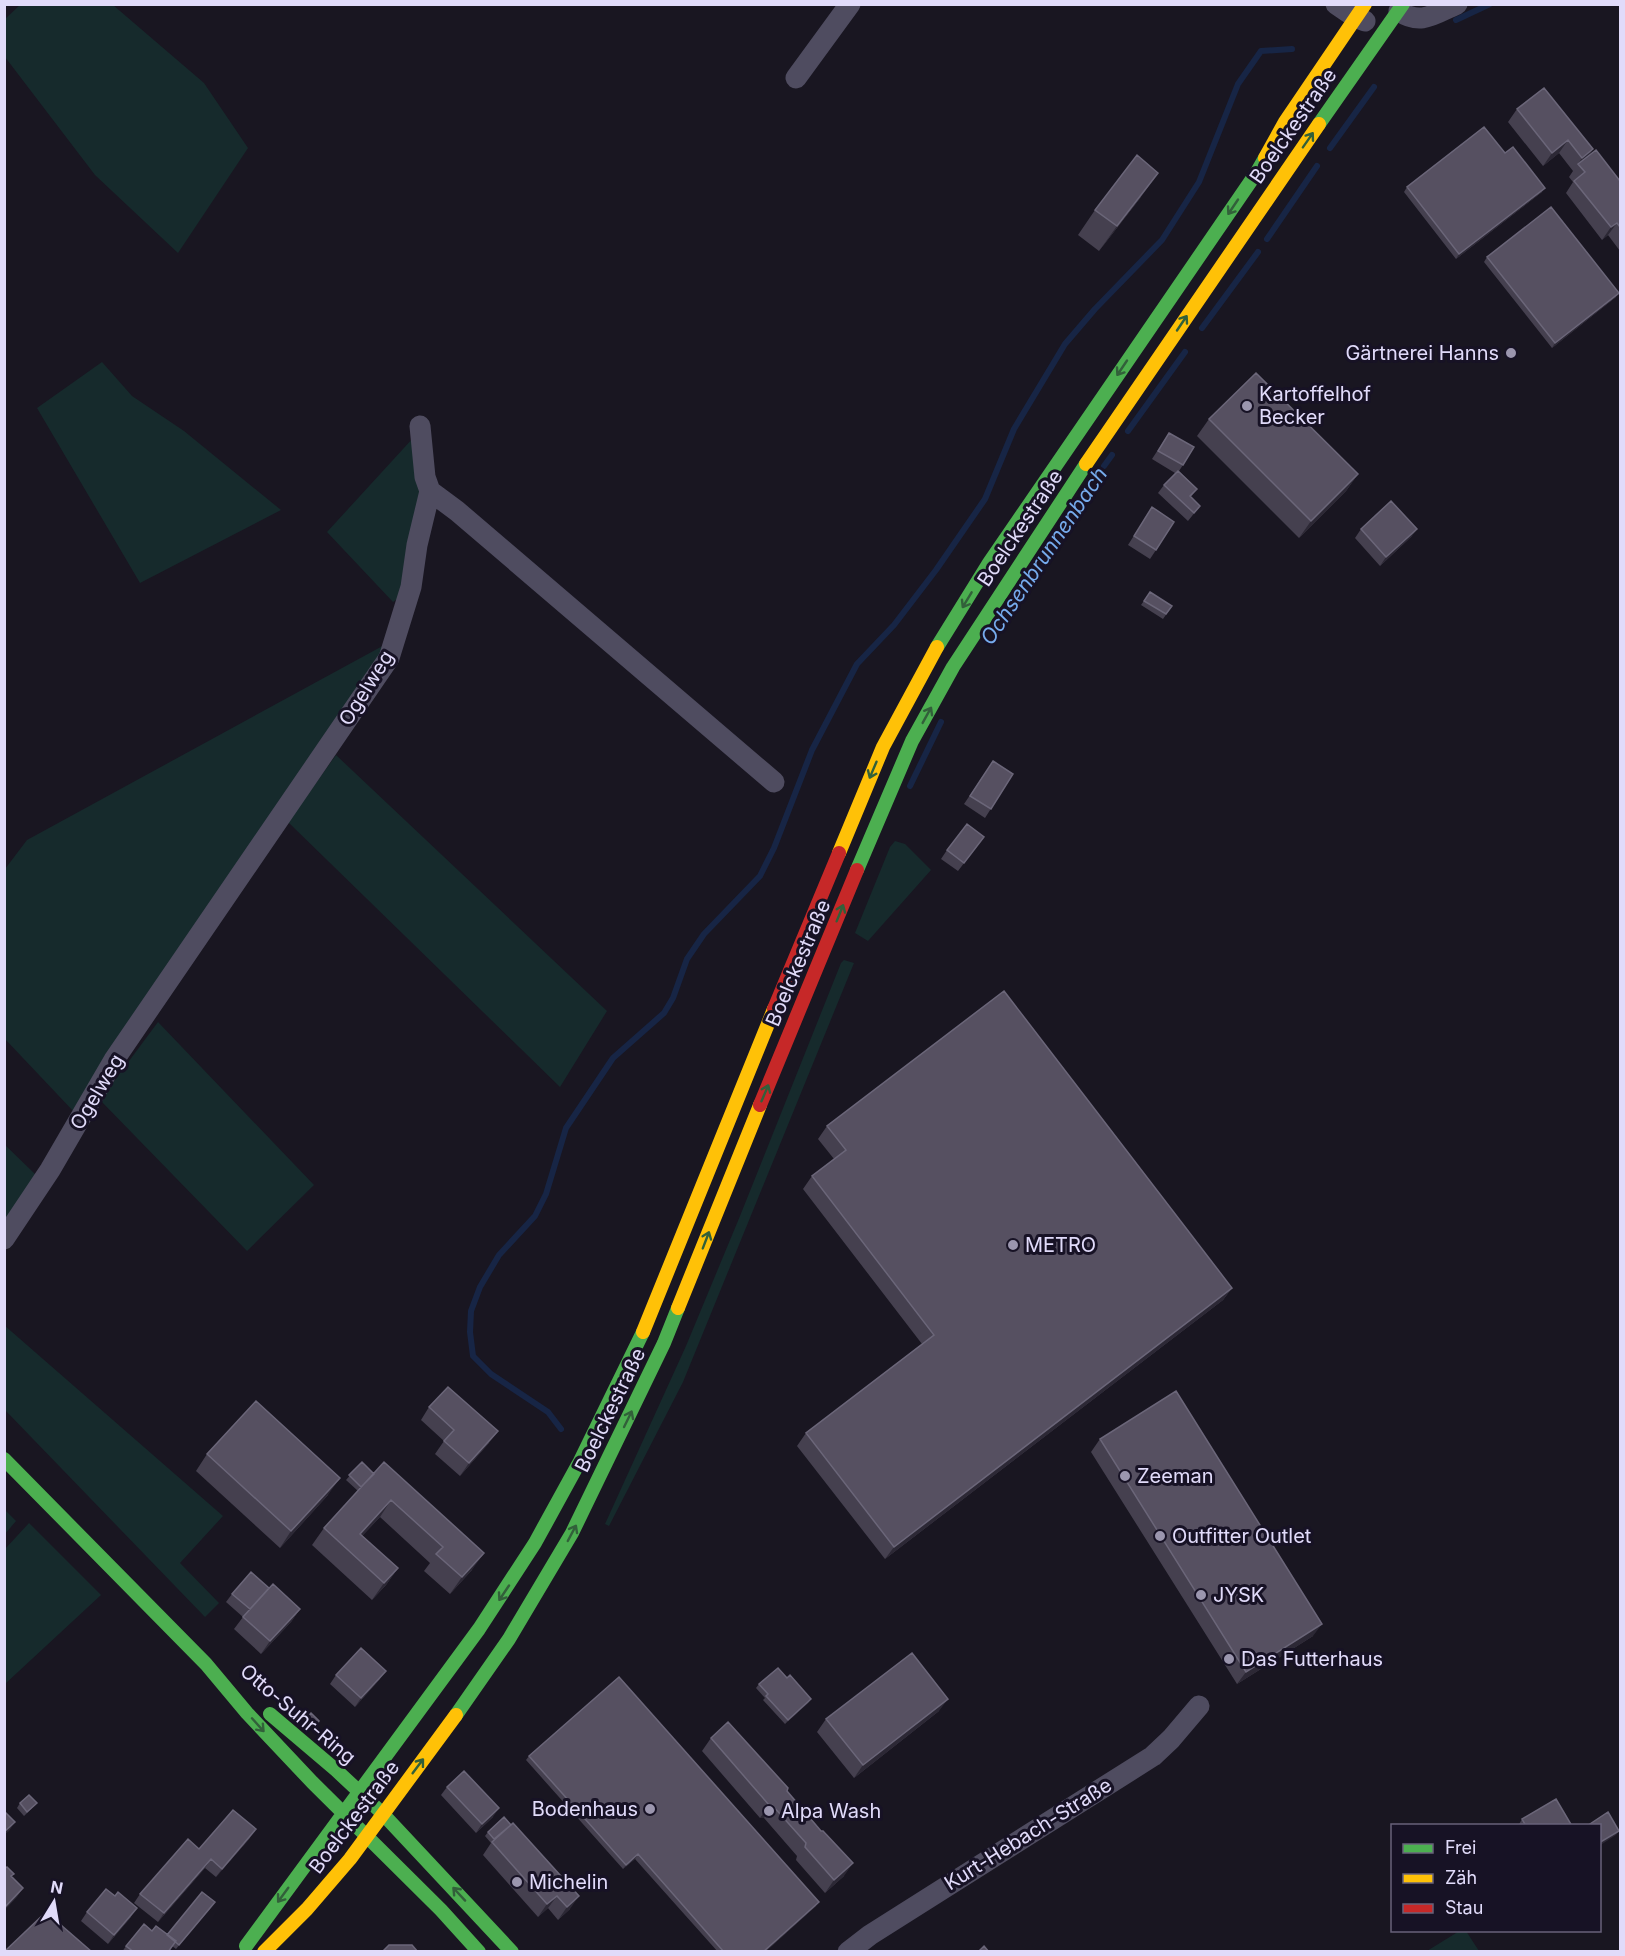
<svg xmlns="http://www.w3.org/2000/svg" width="1625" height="1956" viewBox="0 0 1625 1956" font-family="Inter,sans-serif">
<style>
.green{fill:#162a2c}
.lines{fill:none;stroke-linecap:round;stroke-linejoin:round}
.stream{stroke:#172545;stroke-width:6}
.street{stroke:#4f4c60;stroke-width:21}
.fast{stroke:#4caf50;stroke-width:14}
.slow{stroke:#ffc107;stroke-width:14}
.jam{stroke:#c62828;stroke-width:14}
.wall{fill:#45404f}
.shaded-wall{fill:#2c2835}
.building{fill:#565061;stroke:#6b6679;stroke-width:1.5}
.oneway{stroke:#32603a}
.poi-dot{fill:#9b96ae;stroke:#171225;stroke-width:2}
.labels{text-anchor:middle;stroke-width:6;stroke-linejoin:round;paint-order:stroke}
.street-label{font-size:20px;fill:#e1dbfa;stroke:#171225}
.poi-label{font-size:20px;fill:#e1dbfa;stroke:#171225;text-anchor:start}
.water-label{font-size:21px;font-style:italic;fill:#76abed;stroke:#171225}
</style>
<rect width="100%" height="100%" fill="#191621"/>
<path class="green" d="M20,5H113L204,83L248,148L178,253L95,175L5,57V19Z
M102,362L132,396L184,431L281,510L140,583L37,408Z
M414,437L419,474L420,500L399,598L393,602L327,532Z
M388,643L75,1113L5,1039V869L27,840Z
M336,755L607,1011L560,1087L288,822Z
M895,841L905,844L931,870L868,941L855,933L890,847Z
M844,960L854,963L683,1382L609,1526L605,1524L686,1346L740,1216L841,963Z
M158,1022L314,1185L247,1251L100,1100Z
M4,1144L36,1175L6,1218L4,1217Z
M4,1325L223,1516L180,1563L219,1603L205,1617L5,1410Z
M4,1509L16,1521L5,1534H4Z
M29,1523L101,1595L5,1684V1549Z
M1461,1930L1466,1931L1479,1951H1427Z"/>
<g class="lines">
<path class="stream" d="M1456,20L1490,4
M1330,148L1374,87
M1267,239L1317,166
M1202,328L1258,252
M1128,431L1185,352
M1104,466L1112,455
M910,786L941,722
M561,1429L548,1412L491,1374L473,1356L470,1332L471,1311L480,1287L499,1255L535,1216L546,1194L566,1128L613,1058L664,1013L673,998L687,959L704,934L760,876L774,848L812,750L857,664L894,625L936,570L985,499L1014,429L1065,344L1095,309L1162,240L1199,182L1238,84L1261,51L1292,49"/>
<path class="street" d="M1336,4L1355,17L1365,21
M1399,11C1421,26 1434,14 1457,4
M796,78L850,4
M420,426L425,477L430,491
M4,1239L50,1170L114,1060L389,658L411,587L417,545L430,491L457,511L774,782
M848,1952L870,1935L1153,1756L1171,1739L1199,1706"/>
<path class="fast" d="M1319,124L1403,4
M937,647L989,563L1257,172L1265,158
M857,870L912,741L953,667L1086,464
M4,1459L206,1664L247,1713L312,1782L441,1910L479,1952
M270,1714L336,1770L382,1813L512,1952
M456,1715L509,1639L572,1533L664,1343L678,1308
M246,1946L479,1629L535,1543L580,1461L643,1332"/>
<path class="slow" d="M1265,158L1285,122L1365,4
M1086,464L1319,124
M839,853L883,747L937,647
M678,1308L760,1105
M643,1332L774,1009
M264,1952L307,1909L350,1859L456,1715"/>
<path class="jam" d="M774,1009L839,853
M760,1105L857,870"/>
</g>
<path class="wall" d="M1517,109L1593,149L1589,155L1620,181V251L1608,235L1602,240L1566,193L1573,182L1569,177L1573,171L1559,153L1543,166L1508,122Z
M1407,187L1542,192L1456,259L1404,192Z
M1141,197L1099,251L1078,235L1095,210Z
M1487,257L1616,297L1552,348L1484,262Z
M1209,419L1358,474L1346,491L1299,538L1197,436Z
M1169,433L1183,465L1179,471L1197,489L1191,497L1200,506L1188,521L1158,493L1164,485L1175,473L1152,459Z
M1152,507L1156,550L1150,559L1128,545Z
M1361,529H1417L1411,537L1380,566L1355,538Z
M1150,592L1172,606L1163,619L1141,605Z
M993,761L1013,774L985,818L964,804Z
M984,837L958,871L941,859L947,850Z
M827,1126L1232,1288L1223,1300L885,1559L797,1446L806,1433L922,1344L803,1189L812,1176L834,1159L818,1139Z
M429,1407L489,1443L460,1476L435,1454L444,1441L421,1420Z
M1100,1439L1313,1636L1237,1684L1091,1452Z
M207,1454L328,1495L280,1548L196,1471Z
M362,1462L472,1570L450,1594L424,1571L430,1563L380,1517L362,1536L398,1568L386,1585L372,1600L312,1545L324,1528L358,1491L346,1480Z
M269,1588L300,1609L291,1622L261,1654L234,1629L243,1617L226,1602L232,1594Z
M336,1675L380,1679L355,1707L330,1684Z
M787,1678L811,1699L808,1703L785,1724L763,1700L765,1698L756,1688L759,1684Z
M939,1711L854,1778L817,1732L826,1719Z
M311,1713L319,1721L314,1729L305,1721Z
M711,1738L787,1791L844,1876L825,1893L796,1860L797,1856L764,1818H760L702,1751Z
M529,1756L816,1906L765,1952H718L635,1859L623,1869L526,1760Z
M447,1787L493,1817L476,1833L441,1795Z
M20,1803H37L24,1816L17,1808Z
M504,1817L570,1909L558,1920L548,1908L538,1917L483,1855L491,1843L485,1836L488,1832Z
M1522,1819L1572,1826H1518Z
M250,1838L216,1877L205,1868L158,1922L134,1903L140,1894L199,1849Z
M212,1906L176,1949L172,1946L169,1952H122L126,1946L152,1931L167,1935Z
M87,1912L131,1917L108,1944L81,1921Z"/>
<path class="shaded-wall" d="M1568,140L1559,153L1543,166L1552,153Z
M1593,149L1584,162L1578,164L1582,158Z
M1158,173L1141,197L1099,251L1117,226Z
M1545,188L1542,192L1456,259L1459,254Z
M1617,223L1608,235L1602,240L1611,227Z
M1619,293L1616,297L1552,348L1555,343Z
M1358,474L1346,491L1299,538L1311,521Z
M1417,529L1411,537L1380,566L1386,557Z
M1232,1288L1223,1300L885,1559L894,1547Z
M498,1431L489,1443L460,1476L469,1463Z
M340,1478L328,1495L280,1548L291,1531Z
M391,1500L380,1517L348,1551L360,1534Z
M484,1553L472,1570L450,1594L462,1577Z
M398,1568L386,1585L372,1600L384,1583Z
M300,1609L291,1622L261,1654L270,1641Z
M1322,1624L1313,1636L1237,1684L1246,1672Z
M386,1671L380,1679L355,1707L361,1698Z
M811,1699L808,1703L785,1724L788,1720Z
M948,1699L939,1711L854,1778L863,1765Z
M769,1805H772L764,1818H760Z
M499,1808L493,1817L476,1833L482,1824Z
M15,1822L9,1831L4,1835V1832Z
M256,1829L250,1838L216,1877L222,1869Z
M1619,1831L1616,1835L1599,1846V1843Z
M638,1854L635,1859L623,1869L626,1865Z
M211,1859L205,1868L158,1922L164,1913Z
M853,1863L844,1876L825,1893L834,1880Z
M23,1888L17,1897L4,1911V1908Z
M557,1896L548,1908L538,1917L547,1904Z
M579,1896L570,1909L558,1920L567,1907Z
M819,1902L816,1906L765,1952H763Z
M137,1908L131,1917L108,1944L114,1935Z"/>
<path class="building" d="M1544,88L1593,149L1582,158L1568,140L1552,153L1517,109Z
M1484,127L1505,153L1513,147L1545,188L1459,254L1407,187Z
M1596,150L1620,181V227L1617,223L1611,227L1574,181L1585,172L1578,164Z
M1137,155L1158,173L1117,226L1095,210Z
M1551,207L1619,293L1555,343L1487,257Z
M1256,373L1358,474L1311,521L1209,419Z
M1169,433L1194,447L1183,465L1158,451Z
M1178,471L1197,489L1190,496L1200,506L1194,513L1164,485Z
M1391,501L1417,529L1386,557L1361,529Z
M1152,507L1174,522L1156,550L1134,536Z
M1150,592L1172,606L1166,614L1144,601Z
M993,761L1013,774L991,809L970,796Z
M967,824L984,837L964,863L947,850Z
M1004,991L1232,1288L894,1547L806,1433L934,1335L812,1176L846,1150L827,1126Z
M448,1387L498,1431L469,1463L444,1441L454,1430L429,1407Z
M1176,1391L1322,1624L1246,1672L1100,1439Z
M256,1401L340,1478L291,1531L207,1454Z
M362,1462L374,1474L361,1487L349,1475Z
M384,1462L484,1553L462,1577L436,1554L443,1547L391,1500L360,1534L398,1568L384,1583L324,1528Z
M251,1572L269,1588L250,1609L232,1594Z
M273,1584L300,1609L270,1641L243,1617Z
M361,1648L386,1671L361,1698L336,1675Z
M912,1653L948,1699L863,1765L826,1719Z
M778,1668L787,1678L790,1675L811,1699L788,1720L766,1696L768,1694L759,1684Z
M619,1677L819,1902L763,1952H724L638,1854L626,1865L529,1756Z
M311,1713L319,1721L317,1725L308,1716Z
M728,1722L788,1788L787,1791L821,1831H823L853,1863L834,1880L805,1847L806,1843L772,1805H769L711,1738Z
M464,1771L499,1808L482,1824L447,1787Z
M29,1795L37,1803L27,1812L20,1803Z
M1556,1799L1572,1826H1526L1522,1819Z
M233,1810L256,1829L222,1869L211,1859L164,1913L140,1894L188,1839L199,1849Z
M4,1811L15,1822L4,1832Z
M1608,1812L1619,1831L1599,1843V1826H1587Z
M504,1817L511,1825L494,1839L488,1832Z
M513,1823L579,1896L567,1907L557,1896L547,1904L492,1842Z
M7,1867L14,1874L11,1876L23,1888L4,1908V1869Z
M106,1889L115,1896L118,1892L137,1908L114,1935L87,1912Z
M202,1892L215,1902L179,1945L167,1935Z
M46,1912L92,1952H4Z
M144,1924L152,1931L156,1926L176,1941L168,1952H134L126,1946Z
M389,1945H412L418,1952H382Z
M984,1946L989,1952H978Z"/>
<defs><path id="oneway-shaft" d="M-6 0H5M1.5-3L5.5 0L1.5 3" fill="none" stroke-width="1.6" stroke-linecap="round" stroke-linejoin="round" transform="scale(1.5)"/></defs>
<g class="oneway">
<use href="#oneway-shaft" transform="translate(1308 140) rotate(-55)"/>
<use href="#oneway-shaft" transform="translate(1233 207) rotate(124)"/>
<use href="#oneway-shaft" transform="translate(1182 323) rotate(-56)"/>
<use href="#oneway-shaft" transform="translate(1122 368) rotate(124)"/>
<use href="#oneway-shaft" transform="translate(967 600) rotate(121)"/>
<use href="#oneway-shaft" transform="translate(927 715) rotate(-61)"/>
<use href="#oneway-shaft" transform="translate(873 770) rotate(113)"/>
<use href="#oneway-shaft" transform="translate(840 913) rotate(-68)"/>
<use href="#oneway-shaft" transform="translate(765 1093) rotate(-67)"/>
<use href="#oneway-shaft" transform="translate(706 1240) rotate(-69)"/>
<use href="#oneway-shaft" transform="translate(628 1419) rotate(-64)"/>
<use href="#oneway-shaft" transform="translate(572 1533) rotate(-62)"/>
<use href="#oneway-shaft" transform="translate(504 1593) rotate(124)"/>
<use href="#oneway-shaft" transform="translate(258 1725) rotate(48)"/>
<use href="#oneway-shaft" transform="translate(418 1766) rotate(-53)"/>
<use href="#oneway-shaft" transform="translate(459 1894) rotate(-133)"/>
<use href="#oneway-shaft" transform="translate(283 1895) rotate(126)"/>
</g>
<g class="poi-dot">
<circle cx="1511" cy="353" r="6"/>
<circle cx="1247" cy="406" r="6"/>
<circle cx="1013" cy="1245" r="6"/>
<circle cx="1125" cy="1476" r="6"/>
<circle cx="1160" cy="1536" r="6"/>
<circle cx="1201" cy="1595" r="6"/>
<circle cx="1229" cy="1659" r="6"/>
<circle cx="650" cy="1809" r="6"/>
<circle cx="769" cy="1811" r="6"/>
<circle cx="517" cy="1882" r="6"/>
</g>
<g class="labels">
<g class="street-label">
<text transform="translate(1293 126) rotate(-55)" y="7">Boelckestraße</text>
<text transform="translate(1020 528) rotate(-56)" y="7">Boelckestraße</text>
<text transform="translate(366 688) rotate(-58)" y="7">Ogelweg</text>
<text transform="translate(798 963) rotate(-67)" y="7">Boelckestraße</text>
<text transform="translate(97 1092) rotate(-59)" y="7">Ogelweg</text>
<text transform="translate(610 1410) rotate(-64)" y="7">Boelckestraße</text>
<text transform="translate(298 1714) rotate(40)" y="7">Otto-Suhr-Ring</text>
<text transform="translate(354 1817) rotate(-53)" y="7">Boelckestraße</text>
<text transform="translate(1028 1834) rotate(-32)" y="7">Kurt-Hebach-Straße</text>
</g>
<g class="poi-label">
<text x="1499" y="360" text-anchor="end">Gärtnerei Hanns</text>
<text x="1259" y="401">Kartoffelhof<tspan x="1259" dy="23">Becker</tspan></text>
<text x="1025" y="1252">METRO</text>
<text x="1137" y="1483">Zeeman</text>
<text x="1172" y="1543">Outfitter Outlet</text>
<text x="1213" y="1602">JYSK</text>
<text x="1241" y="1666">Das Futterhaus</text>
<text x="638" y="1816" text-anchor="end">Bodenhaus</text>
<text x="781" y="1818">Alpa Wash</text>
<text x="529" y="1889">Michelin</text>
</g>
<g class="water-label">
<text transform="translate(1044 556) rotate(-56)" y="7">Ochsenbrunnenbach</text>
</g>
</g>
<rect width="1625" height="1956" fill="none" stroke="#e1dbfa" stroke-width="12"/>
<rect x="1391" y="1824" width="210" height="108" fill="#171225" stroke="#68627a" stroke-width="1.5"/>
<rect x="1403" y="1844" width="30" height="9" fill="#4caf50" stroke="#68627a" stroke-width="1.5"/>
<text x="1445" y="1854" font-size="18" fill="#e1dbfa">Frei</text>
<rect x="1403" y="1874" width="30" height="9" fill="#ffc107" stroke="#68627a" stroke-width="1.5"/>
<text x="1445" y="1884" font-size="18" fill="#e1dbfa">Zäh</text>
<rect x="1403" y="1904" width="30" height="9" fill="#c62828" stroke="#68627a" stroke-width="1.5"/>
<text x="1445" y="1914" font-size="18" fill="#e1dbfa">Stau</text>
<g transform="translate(54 1902) rotate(11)" stroke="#171225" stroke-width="4.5" paint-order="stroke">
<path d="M0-4.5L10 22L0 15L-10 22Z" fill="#e1dbfa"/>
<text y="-9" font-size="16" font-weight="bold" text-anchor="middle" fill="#e1dbfa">N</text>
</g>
</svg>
